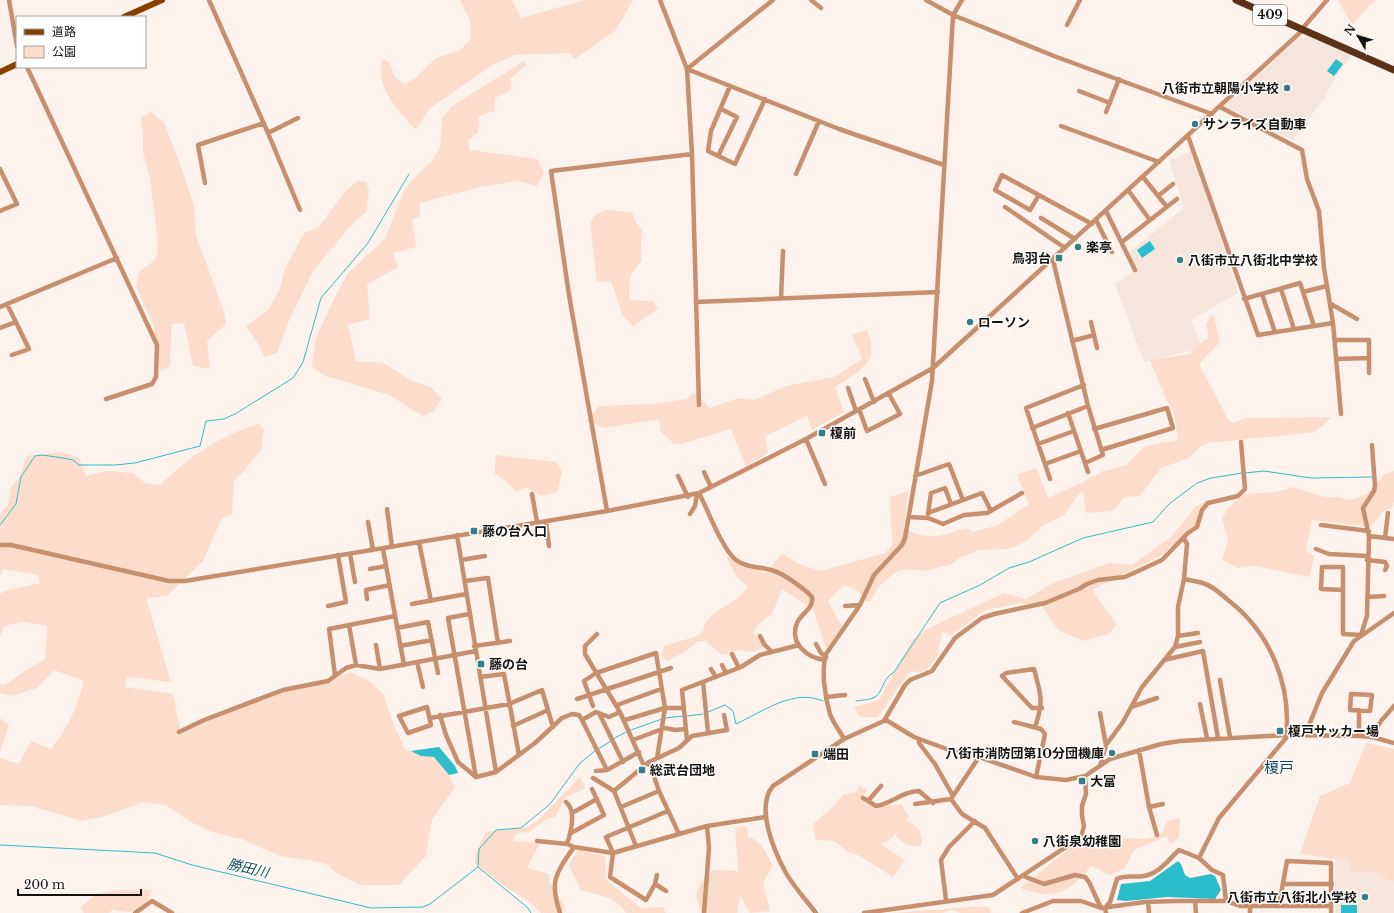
<svg xmlns="http://www.w3.org/2000/svg" width="1394" height="913" viewBox="0 0 1394 913" font-family="'Libre Baskerville','Noto Sans JP',serif">
<style>
.built{fill:#f6e5da}
.green{fill:#fcddcb}
.water{fill:#2cbdcb}
.lines{fill:none;stroke-linecap:round;stroke-linejoin:round}
.stream{stroke:#2cbdcb;stroke-width:1}
.minor{stroke:#c69070;stroke-width:4.5}
.major{stroke:#893f00;stroke-width:6}
.highway{stroke:#5c3319;stroke-width:7}
.poi-dot{fill:#367e86;stroke:#fff;stroke-width:1.5}
.labels{text-anchor:middle;stroke-width:3;stroke-linejoin:round;paint-order:stroke}
.shield{fill:#fff;stroke:#5b5958;stroke-width:1}
.shield-label{font-size:12px;font-weight:bold;fill:#151210}
.poi-label{font-size:13px;font-weight:bold;fill:#151210;stroke:#fff;text-anchor:start}
.water-label{font-size:14px;font-style:italic;fill:#165056;stroke:#fff}
.quarter-label{font-size:15px;fill:#0d4c51;stroke:#fff}
</style>
<rect width="100%" height="100%" fill="#fdf2ec"/>
<path class="built" d="M1309,35L1352,54L1334,79L1325,97L1293,140L1224,106L1299,38Z
M1193,151L1238,293L1191,320L1202,348L1144,362L1115,284L1137,269L1129,252L1184,208L1169,160Z
M1335,859L1349,861L1352,871H1376L1385,879L1394,881V913H1335Z"/>
<path class="green" d="M460,0H512L521,18L585,0H633L616,30L575,59L569,53L515,55L494,64L429,109L416,130C399,111 374,87 383,59L390,63L395,78L405,84L415,78L436,58L460,50L471,39L470,20Z
M1338,0H1375L1352,25Z
M524,61L526,65L510,79L511,90L495,98L494,111L479,116L478,133L468,140L470,150L537,159L544,173L537,186L517,181L480,187L420,203V217L412,219L416,247L393,253L398,267L367,284L370,319L348,325L356,361L384,363L412,381L431,387L442,399L434,411L423,416L389,395L323,375L312,366L316,338L334,299L348,273L385,239L404,191L413,179L430,163L440,148L442,119L452,106Z
M151,112L164,123L179,161L194,205L196,235L224,312L226,324L207,341L210,369L193,366L184,323L172,324L170,366L161,371L153,324L136,287L139,272L156,259L158,242L150,179L143,151V136L141,118Z
M357,181L366,182L369,191L366,212L351,225L313,271L288,323L277,353L264,357L259,345L246,326L268,310L279,291L285,269L304,233L319,227L343,194Z
M605,210L632,212L635,221L642,230L641,261L630,276L629,300L653,301L658,309L633,326L623,316L611,281L597,282L590,223L594,216Z
M1213,313L1220,342L1199,364L1228,419L1233,423L1245,418L1332,417L1315,432L1208,443L1201,446L1189,458L1161,468L1140,496L1124,497L1113,511L1086,513L1083,492L1078,495L1064,515L1042,526L1030,538L1017,546L1006,549L979,550L959,558L950,565L923,571L909,569L898,571L882,583L870,601H866L858,591L844,585L828,601L842,627L826,649L813,609L782,589L773,612L757,626L754,632L764,647L754,652L738,650L722,655L706,641H698L686,651L667,661L662,656L664,646L694,637L703,632C704,610 738,606 748,586L737,578L726,556L766,573L782,553L798,564L821,571L885,553L892,545L890,497L908,491L904,529C931,540 938,537 966,528L973,532L998,525L1029,504L1017,475L1036,468L1048,498L1081,483L1101,472L1126,465L1145,446L1178,440L1174,413L1165,397L1150,360L1189,354L1198,344L1209,338L1206,324Z
M867,330C881,364 860,370 835,387L844,412L812,430L807,416L765,436L768,453L746,466L731,429L681,444H674L660,431L659,419L605,428L586,421L599,406L653,404L687,399L694,392L710,408L739,398L754,400L786,386L834,377L862,359L852,335Z
M259,424L264,430L261,450L234,482L232,514L222,518L203,561L167,596L146,598L171,682L127,677L125,687L173,694L180,729L283,692L333,680L350,672L371,682L384,695L394,726L406,751H411L421,756L434,757L449,775L455,787L432,819L426,856L399,885H361L338,874L325,863L280,856L242,839L212,832L191,822L166,805L144,802L105,816L82,821L31,806L0,805V758L19,764L31,741L51,749C69,726 76,710 84,681L54,670L37,688L11,696L0,693V684L5,685L28,669L45,659L47,626L23,622L4,626L0,638V594L5,591L40,583L38,575L3,569L0,575V514L8,505L11,487L20,476L27,456L62,452L79,458L86,476L107,471L133,473L145,483L160,485C190,457 220,435 259,424Z
M496,455L556,462L562,471L557,492L541,496L526,487L516,492L507,482L494,473Z
M1394,471V502L1392,508L1383,511L1371,527L1312,520L1306,551L1314,556L1310,577L1254,566L1238,568L1222,560L1228,539L1222,518L1230,506L1245,494L1276,492L1293,487L1324,497H1337L1351,500L1367,494L1385,474Z
M1207,500L1202,521L1160,556L1092,590L1117,625L1108,634L1083,641L1058,630L1042,606L1020,603L985,610L951,635L942,632L937,657L926,670L908,673L878,717H860L854,707L879,700L912,640L929,628L1004,593L1026,599L1053,583L1110,563L1132,565L1173,535L1195,507Z
M0,718L9,725L0,753Z
M1366,743L1394,749V881L1385,879L1376,871H1351L1349,861L1300,854L1320,796L1350,783Z
M580,777L585,788L565,798L555,817L546,819L529,832L517,833L513,841L540,843L527,868L549,874V881L565,907L561,913H541L530,902L504,886L475,863L476,852L486,832L526,828L538,820Z
M859,786L868,790L860,800L873,807L901,804L909,817L905,822L907,821C919,827 922,831 922,845C911,849 904,843 896,837L898,830L890,840L880,844L905,860L893,877L858,855L848,852L834,841L816,840L813,824L832,808L844,794L856,792Z
M1180,818L1179,838L1170,844L1167,836L1134,850L1124,869L1110,875L1091,866C1069,893 1054,901 1020,888L1080,840L1093,838L1149,839L1162,833L1167,821Z
M745,826L748,829V837C761,839 767,855 773,866L763,883L770,911L750,913L740,896L737,913H702C691,890 698,887 713,870L738,871L735,828Z
M578,850L605,856L606,880L641,908L663,907L666,913H626C619,898 596,894 581,890L569,865Z
M120,890H152C150,895 147,904 143,907C135,913 121,913 113,909L109,913H84L81,907L96,894Z
M970,907H989L991,913H960L951,910L942,913H893Z"/>
<path class="water" d="M1336,59L1343,64L1334,76L1327,71Z
M1150,241L1155,249L1142,258L1137,250Z
M439,747L455,766L458,773L449,775L434,757L421,756L411,751Z
M1178,861L1181,864L1185,875L1190,878L1211,874L1215,876L1221,890L1215,899L1167,897L1126,901L1117,900L1121,884L1150,881Z
M1341,905H1357V913H1341Z"/>
<g class="lines">
<path class="stream" d="M1245,473L1264,471L1311,478L1372,477
M0,525L16,504L21,477L35,456L42,455L63,458L73,460L79,465H115L135,463L200,446L206,421L224,419L235,414L293,378L303,362L321,298L368,243L409,174
M856,701C862,700 870,700 875,697C883,692 882,679 894,672L940,603L980,585L1009,568L1029,562L1083,538L1153,522L1169,504L1197,483L1211,478L1242,473
M708,712L725,705L733,711L736,724C762,712 794,688 823,701
M687,716L703,714
M665,718L684,716
M631,730L662,719
M613,739L626,732
M598,749L611,741
M0,845L155,853L192,865L371,908L423,907L430,904L478,867
M478,866L479,849L496,830L521,828L550,804L580,763L595,751
M478,867L528,908L531,913"/>
<path class="minor" d="M9,0L17,46
M209,0L268,133L300,210
M660,0L687,69L692,154L699,405
M811,0L821,8
M926,0L953,15L1054,56L1212,114
M1067,25L1080,0
M1302,29L1327,0
M27,67L157,345L156,377L152,384L106,399
M687,69L839,129L944,165
M687,69L773,0
M730,86L711,131L708,151L735,164L765,99
M1079,91L1110,103
M1220,107L1302,150L1307,179L1319,211L1324,268L1333,323L1341,414
M1106,112L1119,79
M1061,126L1159,162
M268,133L298,118
M1188,136L1258,335L1333,323
M718,156L737,117L721,109
M0,169L17,204L0,211
M796,174L819,121
M1143,177L1167,207
M205,183L198,145L264,123
M1128,190L1150,220
M1039,195L1030,210L995,190L1002,175L1092,224
M1158,196L1173,184
M1005,207L1065,248
M1106,211L1135,270
M1041,218L1075,239
M1096,220L1112,252
M1122,242L1177,199
M1053,260L1088,406L1103,455L1085,463
M1281,289L1294,329
M1303,292L1314,326
M1262,294L1275,332
M781,299L783,251
M1244,299L1300,283L1303,292L1327,286
M696,302L938,292
M7,304L29,349L12,355
M1331,304L1357,319
M0,307L117,258
M1091,322L1097,348
M0,328L16,322
M1335,340H1369V373
M1072,341L1094,335
M1336,359L1369,358
M865,379L874,402
M848,388L856,411
M859,409L867,431L900,414L889,394
M1068,413L1088,472
M1032,428L1088,406
M1094,429L1167,408L1173,428L1101,450
M806,439L825,484
M1038,444L1074,431
M1045,464L1081,451
M704,472L711,487
M678,476L688,497
M915,476L949,464L963,500
M1050,479L1026,408L1084,385
M699,493C708,510 722,549 736,560C748,569 762,566 774,571C784,574 805,589 812,597C814,609 801,613 797,623C789,643 807,658 825,660
M532,494L537,522
M387,509L392,547
M607,511L569,295L551,171L692,154
M928,513L982,493L991,511
M690,514L695,506L697,494
M928,514L931,493L945,488L951,504
M909,517L928,518L943,524L964,515L987,513L1022,493
M546,521L549,546
M368,522L373,550
M1321,525L1369,531
M457,535L496,772
M1369,536L1394,539
M1385,538L1388,513
M419,542L431,601
M0,545H11L169,581H185L607,511L699,493L806,439L933,368L1304,29
M383,549L404,665
M1316,549L1329,554L1367,556
M350,554L355,582
M461,560L485,556
M1367,560L1385,562L1387,566L1385,570
M370,569L386,566
M1184,579C1191,581 1199,581 1205,584C1214,587 1221,594 1228,600C1270,632 1292,685 1286,738L1219,818L1199,858
M465,581L488,578L498,643
M1343,590L1321,589L1322,567H1343V634L1361,635L1367,616L1369,536L1363,508L1374,491L1375,486L1372,445
M1367,597L1384,596
M367,599L366,590L390,585
M412,604L466,594
M328,606L346,602L338,555
M845,606L860,605
M469,614L448,618L476,777
M349,625L356,665
M397,628L428,622L438,673
M597,634L585,646V654L620,712L644,766
M760,636L764,644L772,652
M1178,636L1198,633
M816,644L821,653L826,657
M376,645L380,669
M400,646L432,640
M474,646L510,641
M1175,647L1200,642
M732,654L739,668
M1164,660L1203,651L1218,738
M417,662L423,687
M722,665L726,673
M711,669L716,677
M335,675L329,629L395,616
M480,677L504,674L519,755
M1220,680L1230,737
M703,682L708,732
M1351,694L1372,695L1370,711L1350,710Z
M826,697L845,695
M577,699L671,668
M1200,704L1207,738
M617,705L661,689
M593,706L584,681L596,673L656,653L665,708L657,758
M427,707L431,725L408,733L399,716Z
M1131,707L1157,698
M599,713L623,762
M1100,713L1106,745
M440,715L446,735L458,762L476,777
M430,718L509,704L542,690L553,727
M582,720L596,712L609,717L620,712
M625,720L665,708H684
M884,721L905,685L910,680L932,671L955,638L982,618L994,614L1045,603L1079,589L1087,584L1098,580L1125,577L1162,560L1188,533L1197,527L1202,510L1208,503L1238,496L1245,489L1241,442
M1014,722L1041,729L1045,734L1036,777
M513,726L548,710
M1035,727C1044,701 1041,695 1034,669L1006,673L1002,676L1032,708H1042
M179,732L204,720L283,690L328,681L346,668L356,665L380,669L476,651
M1305,735L1322,693L1354,641L1394,613
M1359,736V710
M1372,737L1381,721L1394,706
M844,739C840,731 833,723 830,714C825,697 821,671 826,654L860,605L874,575L902,545L905,538L932,381L953,15L962,0
M919,739V743L935,764L953,796
M633,740L665,728L675,730L686,729
M687,740L682,690L741,667L760,655L799,645
M1139,750L1149,807L1157,835
M979,757L951,799L962,814L985,828L1018,879
M649,762L659,791L679,834
M1100,766L1106,745L1123,722L1142,687L1175,647L1178,636V607L1184,579L1187,544L1184,538
M596,771L607,770L639,752
M476,777L496,772L535,743L562,718L572,714L579,715L582,720L607,770
M593,778L614,791L636,846
M614,791L649,762L679,748L692,736L727,730L724,715
M863,798L876,806C891,804 903,791 919,791L933,803
M868,801L881,786
M566,802C577,811 571,832 567,844
M915,804L951,799
M621,807L659,791
M1149,807L1163,804
M572,813L597,799
M571,833L604,815L592,789
M537,841L567,844L574,847L613,853L707,826L765,817
M657,875L655,884L646,900L610,877L613,853L606,837L668,811
M1023,876L1044,884L1075,875L1085,877L1089,882L1101,908
M655,884L666,891
M1283,884H1332
M946,900L941,860L949,847L975,821
M1195,901L1196,913
M1148,902L1149,913
M1279,905L1287,861L1331,863V913
M135,913L152,901L172,913
M560,913C549,881 556,873 574,847
M704,913L709,848L707,826
M816,913C806,900 794,887 786,873C774,851 755,807 773,786L844,739L886,720L914,737L952,751L979,757L1036,777L1066,780L1085,776L1110,759L1120,756L1161,744L1180,741L1287,735L1359,736L1372,737L1394,743
M864,913L993,895L1081,837L1084,826L1082,816V806L1086,794L1085,776
M1022,913L1053,901H1081L1101,908L1145,902L1176,901H1226L1240,906H1331
M1106,913L1105,908L1110,902L1117,879C1126,874 1135,878 1144,876C1160,873 1168,860 1179,850L1199,858L1212,870L1223,875L1226,901
M1250,913V906"/>
<path class="major" d="M124,17L162,0
M0,72L17,64"/>
<path class="highway" d="M1236,0L1394,70"/>
</g>
<g class="poi-dot">
<circle cx="1287" cy="88" r="4"/>
<circle cx="1195" cy="124" r="4"/>
<circle cx="1078" cy="247" r="4"/>
<rect x="1055" y="254" width="8" height="8" rx="2"/>
<circle cx="1180" cy="260" r="4"/>
<circle cx="970" cy="322" r="4"/>
<rect x="818" y="429" width="8" height="8" rx="2"/>
<rect x="470" y="527" width="8" height="8" rx="2"/>
<rect x="477" y="660" width="8" height="8" rx="2"/>
<rect x="1276" y="727" width="8" height="8" rx="2"/>
<circle cx="1112" cy="753" r="4"/>
<rect x="811" y="750" width="8" height="8" rx="2"/>
<rect x="638" y="766" width="8" height="8" rx="2"/>
<rect x="1078" y="777" width="8" height="8" rx="2"/>
<circle cx="1035" cy="841" r="4"/>
<circle cx="1365" cy="897" r="4"/>
</g>
<g class="labels">
<rect class="shield" x="1253" y="5" width="34" height="20" rx="3"/>
<g class="shield-label">
<text x="1270" y="19">409</text>
</g>
<g class="poi-label">
<text x="1279" y="93" text-anchor="end">八街市立朝陽小学校</text>
<text x="1203" y="129">サンライズ自動車</text>
<text x="1086" y="252">楽亭</text>
<text x="1051" y="263" text-anchor="end">鳥羽台</text>
<text x="1188" y="265">八街市立八街北中学校</text>
<text x="978" y="327">ローソン</text>
<text x="830" y="438">榎前</text>
<text x="482" y="536">藤の台入口</text>
<text x="489" y="669">藤の台</text>
<text x="1288" y="736">榎戸サッカー場</text>
<text x="1104" y="758" text-anchor="end">八街市消防団第10分団機庫</text>
<text x="823" y="759">端田</text>
<text x="650" y="775">総武台団地</text>
<text x="1090" y="786">大富</text>
<text x="1043" y="846">八街泉幼稚園</text>
<text x="1357" y="902" text-anchor="end">八街市立八街北小学校</text>
</g>
<g class="water-label">
<text transform="translate(248 868) rotate(13)" y="5">勝田川</text>
</g>
<g class="quarter-label">
<text x="1279" y="773">榎戸</text>
</g>
</g>
<rect x="16" y="16" width="130" height="52" fill="#ffffff" stroke="#a1a09f"/>
<rect x="24" y="29" width="20" height="6" fill="#893f00" stroke="#a1a09f"/>
<text x="52" y="36" font-size="12" fill="#151210">道路</text>
<rect x="24" y="46" width="20" height="12" fill="#fcddcb" stroke="#a1a09f"/>
<text x="52" y="56" font-size="12" fill="#151210">公園</text>
<g transform="translate(1358 36) rotate(308)" stroke="#ffffff" stroke-width="3" paint-order="stroke">
<path d="M0-3L7 15L0 10L-7 15Z" fill="#151210"/>
<text y="-6" font-size="11" font-weight="bold" text-anchor="middle" fill="#151210">N</text>
</g>
<path d="M18 889v6h123v-6" fill="none" stroke="#151210" stroke-width="2"/>
<text x="24" y="889" font-size="12" fill="#151210" stroke="#ffffff" stroke-width="3" paint-order="stroke">200 m</text>
</svg>
